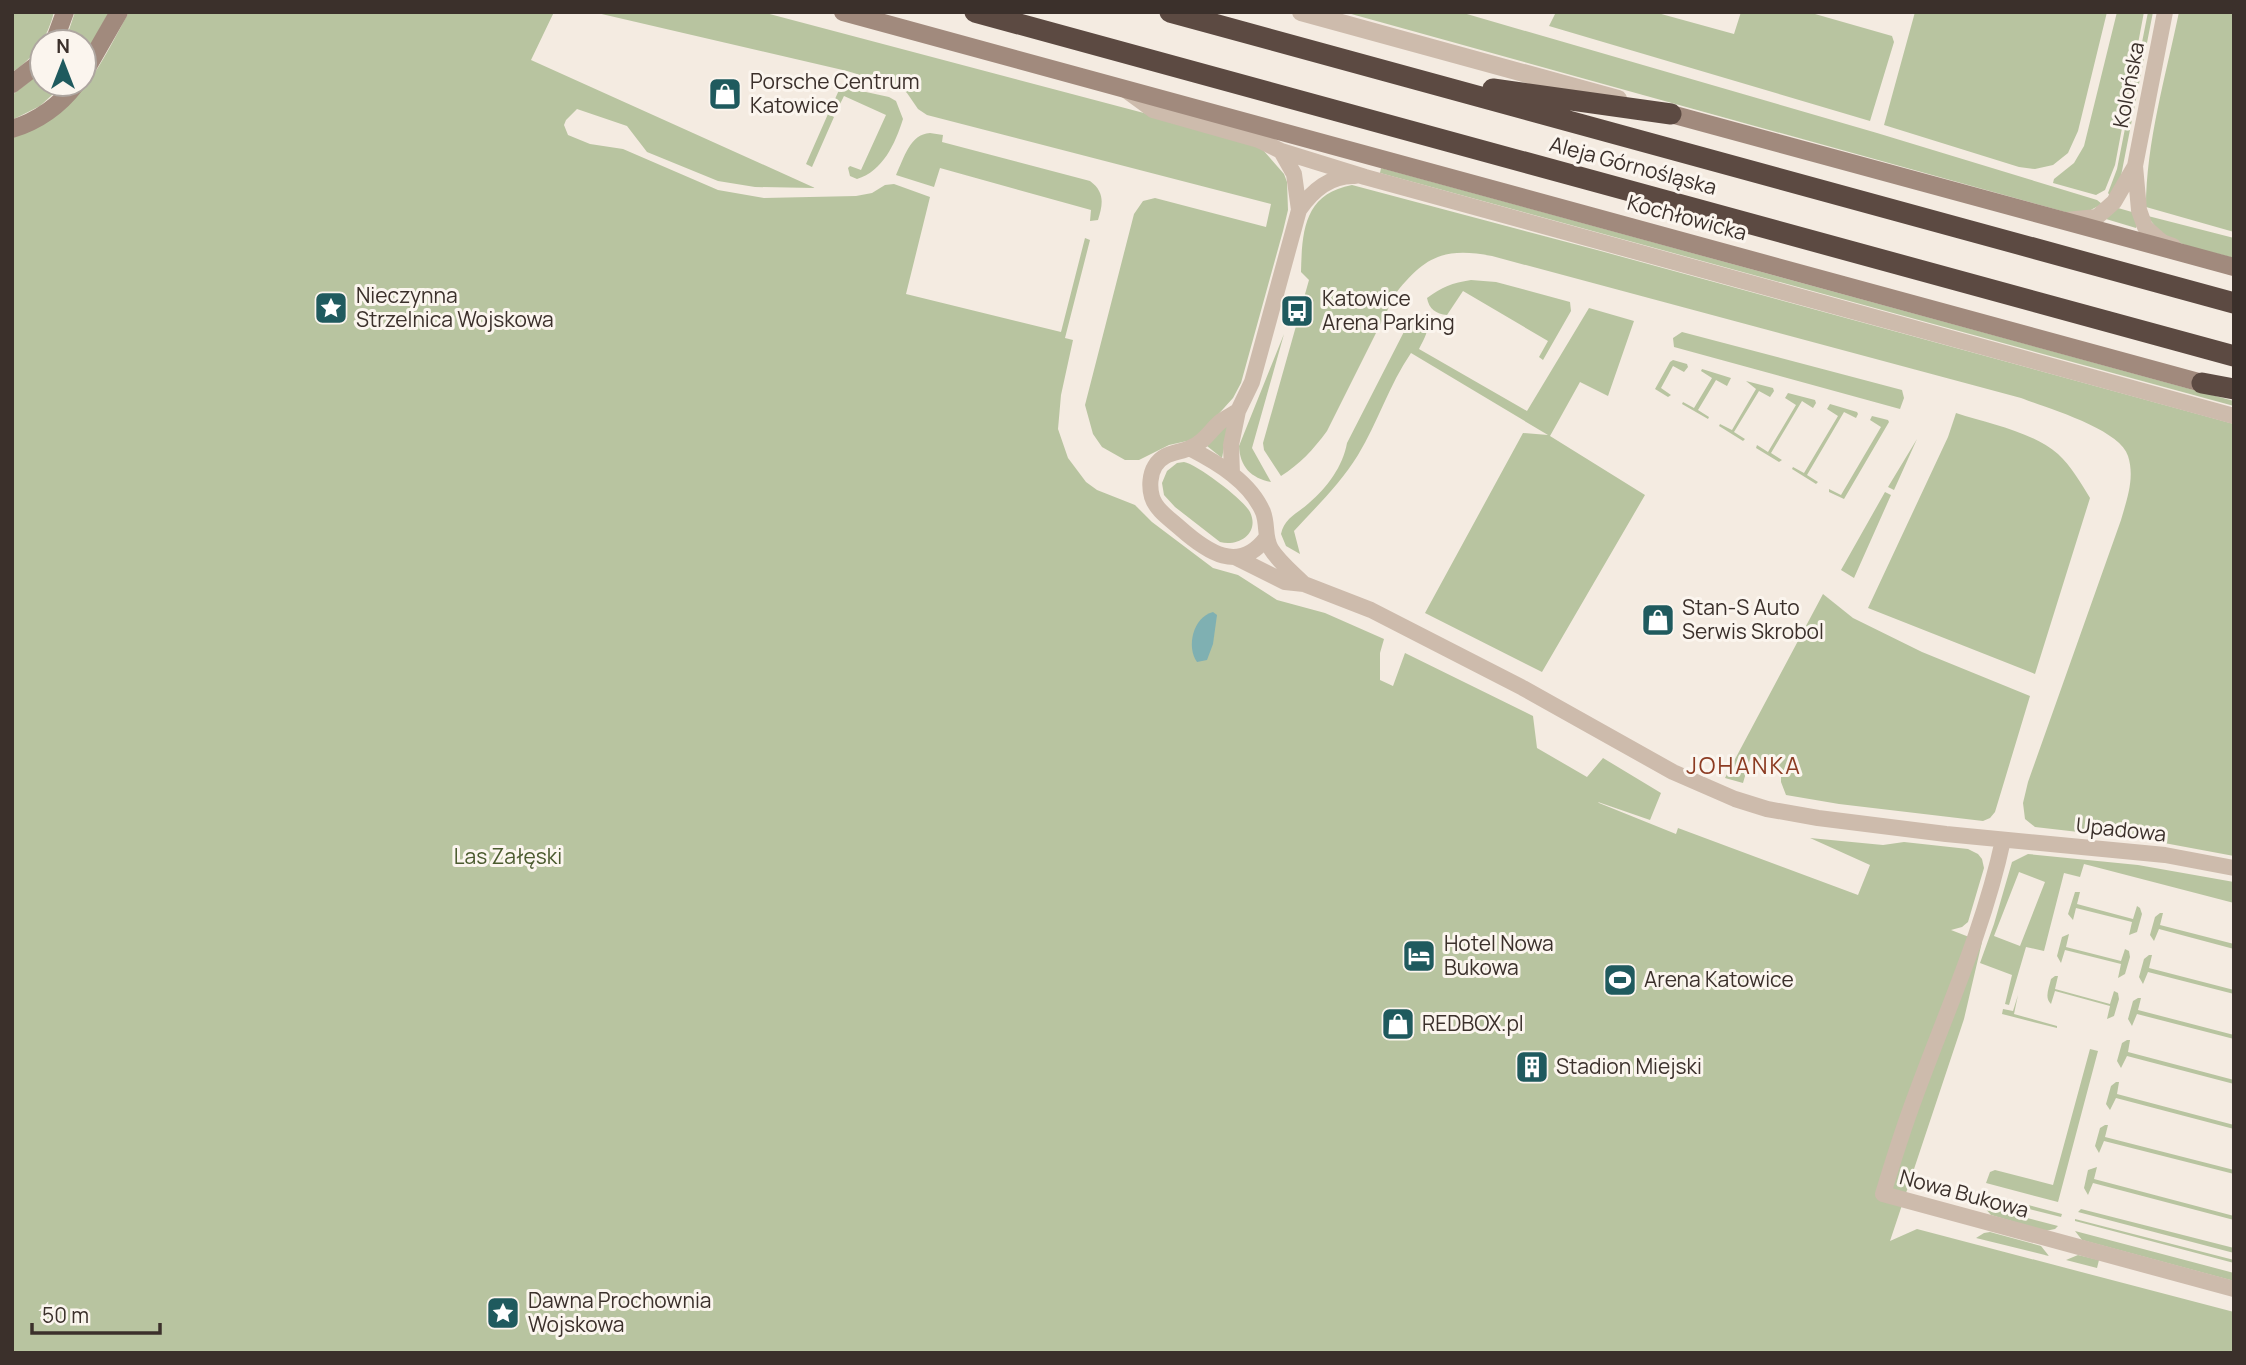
<svg xmlns="http://www.w3.org/2000/svg" width="2246" height="1365" viewBox="0 0 2246 1365" font-family="Manrope,sans-serif">
<style>
.green{fill:#b8c4a0;fill-rule:evenodd}
.water{fill:#7fb0b2}
.lines{fill:none;stroke-linecap:round;stroke-linejoin:round}
.minor{stroke:#cdbbac;stroke-width:16}
.tertiary{stroke:#cdbbac;stroke-width:18}
.secondary{stroke:#a18a7d;stroke-width:18}
.motorway{stroke:#5c4a42;stroke-width:21}
.labels{text-anchor:middle;stroke-width:6;stroke-linejoin:round;paint-order:stroke}
.poi-label{font-size:21px;fill:#3b302b;stroke:#fbf5ee;text-anchor:start}
.street-label{font-size:21px;fill:#3b302b;stroke:#fbf5ee}
.park-label{font-size:21px;fill:#4a5a2e;stroke:#fbf5ee}
.neighbourhood-label{font-size:23px;letter-spacing:2px;fill:#8c3b22;stroke:#fbf5ee}
</style>
<rect width="100%" height="100%" fill="#f4ebe1"/>
<path class="green" d="M12,12H54C48,36 34,59 12,72Z
M75,12H109L84,57V42H65Z
M129,12H554L531,60L815,188L755,187L718,181L647,152L627,126L577,109L566,120L564,125L568,135L590,144L623,149L718,190L764,198L856,196L872,193L885,185L894,184L930,197L906,294L1061,332L1085,238L1090,240L1065,338L1073,340L1061,395L1058,429L1068,458L1086,482L1097,490L1135,505L1152,522L1213,568L1238,575L1277,600L1325,613L1384,639L1380,653V680L1393,686L1405,653L1533,716L1537,748L1587,777L1603,758L1661,793L1650,820L1598,802L1599,803L1676,834L1678,828L1858,895L1870,865L1810,838L1883,845L1904,842L1968,849L1978,854L1982,859L1984,868L1968,922L1962,927L1951,930L1982,942L1964,1019L1890,1241L1917,1229L2234,1312V1353H12V138C80,113 96,72 129,12Z
M593,12H762L1212,131L1250,142L1263,150L1284,174L1287,182L1288,210L1283,231L1241,383L1233,398L1196,439L1169,445L1139,460H1125L1102,447L1093,434L1085,405L1134,214L1143,201L1155,198L1266,227L1271,204L927,115L918,109L907,93L900,87L847,71Z
M1344,12H1460L1877,133L2097,200L2102,204L2087,212L2069,213Z
M1556,12H1654L1734,34L1741,12H1808L1892,36L1894,42L1870,121L1549,26Z
M1915,12H2107L2078,131L2068,153L2053,165L2035,169L2019,167L1884,125Z
M2117,12H2144L2115,165L2105,190L2096,195L2053,183L2054,179L2074,163L2084,146Z
M2148,12H2153L2121,176L2111,197L2108,193L2117,169Z
M2179,12H2234V232L2146,207C2146,143 2166,75 2179,12Z
M42,72V84H64L40,106L12,120V95Z
M843,87L889,97L896,101L903,119C895,144 883,171 857,179L850,176L848,168L850,166L861,170L886,115L844,96L837,110L831,108L839,90Z
M828,114L834,117L812,167L806,164Z
M930,133L943,135L942,142L1090,181C1105,192 1103,204 1098,220L1090,221L1091,210L940,168L934,187L896,175C904,158 910,134 930,133Z
M1381,168L2234,401V406L1380,173Z
M1352,185L1597,250L2234,424V856L2148,840L2035,827L2025,819L2023,803L2028,782L2121,520C2127,499 2135,478 2128,456C2120,429 2047,408 2021,398L1492,256C1445,247 1425,256 1396,293L1327,431C1313,450 1300,464 1281,476L1264,450L1263,443L1309,280L1301,272C1302,231 1304,194 1352,185Z
M2118,208L2132,212L2137,226L2136,228L2106,219Z
M2148,216L2234,238V258C2203,249 2164,246 2148,216Z
M1471,280L1496,282L1570,302L1571,311L1543,360L1539,357L1548,341L1463,291L1447,315C1436,314 1429,309 1427,298C1442,287 1452,283 1471,280Z
M1589,308L1634,321L1608,396L1580,382L1550,436L1645,495L1542,672L1425,613L1523,433L1548,435L1411,353C1389,385 1378,422 1358,455C1341,483 1316,507 1294,531L1300,554L1286,546L1281,534C1284,518 1298,513 1309,503C1327,488 1343,466 1347,443L1410,320C1437,318 1426,335 1419,349L1527,411Z
M1682,332L1902,390L1904,398L1900,409L1674,347L1673,338Z
M1284,334L1252,448L1271,482C1251,478 1240,467 1239,446Z
M1673,360L1687,364L1688,367L1684,372L1673,366L1661,388L1671,395L1668,397L1655,389L1670,362Z
M1702,369L1731,378L1727,386L1716,380L1698,410L1709,417L1708,419L1682,404L1683,402L1694,408L1712,378L1701,371Z
M1746,381L1773,388L1774,391L1770,397L1759,391L1734,432L1745,439L1743,441L1719,426L1720,424L1732,430L1756,389Z
M1788,393L1815,400L1816,403L1813,408L1802,401L1771,453L1782,460L1779,462L1756,448L1757,445L1768,452L1796,405L1785,398Z
M1830,404L1857,412L1858,414L1856,418L1844,412L1807,475L1818,482L1816,484L1792,469L1793,467L1804,473L1838,416L1827,409Z
M1956,413C1989,424 2031,431 2058,454C2071,466 2081,483 2090,498L2035,674L1868,608L1948,437Z
M1872,416L1888,420L1889,422L1844,499L1829,492V489L1841,495L1881,427L1870,420Z
M1225,426H1228L1222,458L1207,446Z
M1917,439L1894,490L1888,487Z
M1184,462C1197,464 1244,500 1250,512C1260,533 1239,547 1220,542L1175,507L1164,495L1162,483L1167,471L1177,463Z
M1885,492L1891,495L1854,578L1841,570Z
M1823,594L1853,618L1922,652L2030,696L1995,812L1990,818L1983,821L1839,804L1786,795L1781,782V768L1750,759L1743,783L1725,778Z
M2028,854L2138,865L2234,882V903L2084,864L2080,877L2064,873L2044,951L2026,947L2009,1005L2005,1004L2012,975L1980,963L1994,924L2012,862ZM2019,872L2045,882L2020,946L1994,936Z
M2075,892H2080L2077,904L2133,919L2137,906L2140,908L2142,914L2137,932L2129,935L2132,922L2076,908L2073,920L2068,914Z
M2160,913H2163L2160,925L2234,944V949L2159,929L2154,941L2150,935L2155,917Z
M2069,934L2066,947L2121,961L2125,949L2129,951L2130,957L2125,974L2118,978L2121,964L2065,950L2061,963L2057,956L2062,937Z
M2149,955H2152L2149,968L2234,990V994L2148,972L2143,984L2139,977L2144,959Z
M2055,976H2058L2055,989L2110,1004L2114,991L2118,993L2119,999L2114,1016L2107,1019L2110,1006L2055,991L2051,1004C2044,998 2049,988 2051,979Z
M2018,995L2014,1014L2057,1026V1028L2002,1014L2003,1009L2013,1011Z
M2138,998H2141L2138,1010L2234,1035V1039L2137,1014L2132,1026L2128,1019L2133,1001Z
M2127,1040H2130L2128,1052L2234,1080V1084L2127,1056L2121,1068L2117,1061L2122,1043Z
M2090,1049L2098,1051L2058,1202L1986,1183L1990,1172L1995,1170L2053,1185Z
M2116,1082H2119L2117,1094L2234,1125V1129L2116,1098L2110,1110L2106,1104L2111,1086Z
M2105,1125H2108L2105,1137L2234,1170V1174L2104,1141L2099,1153L2095,1146L2100,1128Z
M2097,1167L2094,1179L2234,1216V1220L2093,1183L2088,1195L2084,1188L2088,1170Z
M1983,1193L2062,1214L2061,1217L1982,1197Z
M1984,1207L2058,1226L2055,1229L2045,1231L1991,1215Z
M2081,1209L2234,1248V1253L2078,1212Z
M2075,1219L2234,1260V1263L2075,1221Z
M2075,1231L2234,1273V1281L2082,1240Z
M1990,1232L2041,1246L2049,1256L1976,1238L1984,1233Z
M2078,1255L2099,1260L2097,1268L2066,1260Z"/>
<path class="water" d="M1213,612L1217,615L1213,644L1207,660L1197,662C1186,647 1193,617 1213,612Z"/>
<g class="lines">
<path class="minor" d="M2165,12L2135,166L2139,210L2145,227L2162,242L2173,246
M1127,91L1153,110L1259,140L1281,151L1365,177L2234,416
M1281,151L1294,174L1299,210
M2066,220L2097,217L2114,202L2135,166
M1238,411C1232,415 1225,418 1220,422C1210,431 1204,442 1192,447C1179,454 1164,451 1155,466C1150,474 1149,487 1152,497C1156,510 1170,519 1180,528C1207,552 1239,574 1266,538
M1191,449C1218,463 1250,482 1263,512C1268,525 1264,537 1271,549C1279,562 1293,573 1304,584
M1232,474L1231,445L1238,411L1252,382L1299,210C1312,191 1331,175 1355,176
M1235,557L1285,582L1304,584L1371,610L1523,688L1673,772L1735,799L1767,809L1818,818L1946,834L2165,855L2234,868
M2003,840C1984,929 1946,1012 1915,1097C1903,1129 1893,1161 1883,1194L2234,1289"/>
<path class="tertiary" d="M1301,12L1618,99"/>
<path class="secondary" d="M843,12L2213,386
M54,42L65,12
M84,73L119,12
M12,84L42,61
M1671,114L2234,267
M12,129C38,121 60,105 76,84"/>
<path class="motorway" d="M975,12L2234,356
M1170,12L2234,303
M1493,89L1671,114
M2202,383L2234,389"/>
</g>
<defs>
<symbol id="shop-square" viewBox="-11 -11 22 22"><rect x="-9" y="-9" width="18" height="18" rx="4" fill="#1f5a5e" stroke="#fbf5ee"/><path d="M-5-2.5h2.3a2.7 3.5 0 0 1 5.4 0H5L5.5 6h-11ZM-1.5-2.5h3a1.5 2.3 0 0 0-3 0Z" fill="#fff"/></symbol>
<symbol id="sight-square" viewBox="-11 -11 22 22"><rect x="-9" y="-9" width="18" height="18" rx="4" fill="#1f5a5e" stroke="#fbf5ee"/><path d="M0-6L1.8-2.2L6-1.7L2.9 1.2L3.7 5.4L0 3.3L-3.7 5.4L-2.9 1.2L-6-1.7L-1.8-2.2Z" fill="#fff"/></symbol>
<symbol id="bus-square" viewBox="-11 -11 22 22"><rect x="-9" y="-9" width="18" height="18" rx="4" fill="#1f5a5e" stroke="#fbf5ee"/><path d="M-5-6H5V4H4V6H2V4H-2V6H-4V4H-5ZM-3.5-4V0h7V-4ZM-3.5 1.2v1.5H-2V1.2ZM2 1.2v1.5H3.5V1.2Z" fill="#fff"/></symbol>
<symbol id="hotel-square" viewBox="-11 -11 22 22"><rect x="-9" y="-9" width="18" height="18" rx="4" fill="#1f5a5e" stroke="#fbf5ee"/><path d="M-6-4.5h1.5V1H6V5H4.5V3h-9V5H-6ZM-4 0a1.8 1.8 0 1 1 3.6 0ZM.5 0V-2.5h3Q6-2.5 6 0Z" fill="#fff"/></symbol>
<symbol id="stadium-square" viewBox="-11 -11 22 22"><rect x="-9" y="-9" width="18" height="18" rx="4" fill="#1f5a5e" stroke="#fbf5ee"/><path d="M0-5a6.5 5 0 1 0 0 10a6.5 5 0 1 0 0-10ZM-3.5-1.8h7v3.6h-7Z" fill="#fff"/></symbol>
<symbol id="building-square" viewBox="-11 -11 22 22"><rect x="-9" y="-9" width="18" height="18" rx="4" fill="#1f5a5e" stroke="#fbf5ee"/><path d="M-4-6H4V6H1V3H-1V6H-4ZM-2.5-4.3h1.7v1.8h-1.7ZM.8-4.3h1.7v1.8H.8ZM-2.5-1h1.7V.8h-1.7ZM.8-1h1.7V.8H.8Z" fill="#fff"/></symbol>
</defs>
<g fill-rule="evenodd">
<use href="#shop-square" x="706" y="75" width="38" height="38"/>
<use href="#sight-square" x="312" y="289" width="38" height="38"/>
<use href="#bus-square" x="1278" y="292" width="38" height="38"/>
<use href="#shop-square" x="1639" y="601" width="38" height="38"/>
<use href="#hotel-square" x="1400" y="937" width="38" height="38"/>
<use href="#stadium-square" x="1601" y="961" width="38" height="38"/>
<use href="#shop-square" x="1379" y="1005" width="38" height="38"/>
<use href="#building-square" x="1513" y="1048" width="38" height="38"/>
<use href="#sight-square" x="484" y="1294" width="38" height="38"/>
</g>
<g class="labels">
<g class="poi-label">
<text x="750" y="89">Porsche Centrum<tspan x="750" dy="24">Katowice</tspan></text>
<text x="356" y="303">Nieczynna<tspan x="356" dy="24">Strzelnica Wojskowa</tspan></text>
<text x="1322" y="306">Katowice<tspan x="1322" dy="24">Arena Parking</tspan></text>
<text x="1682" y="615">Stan-S Auto<tspan x="1682" dy="24">Serwis Skrobol</tspan></text>
<text x="1444" y="951">Hotel Nowa<tspan x="1444" dy="24">Bukowa</tspan></text>
<text x="1644" y="987">Arena Katowice</text>
<text x="1422" y="1031">REDBOX.pl</text>
<text x="1556" y="1074">Stadion Miejski</text>
<text x="528" y="1308">Dawna Prochownia<tspan x="528" dy="24">Wojskowa</tspan></text>
</g>
<g class="street-label">
<text transform="translate(2129 85) rotate(-79)" y="7">Kolońska</text>
<text transform="translate(1633 166) rotate(15)" y="7">Aleja Górnośląska</text>
<text transform="translate(1687 218) rotate(15)" y="7">Kochłowicka</text>
<text transform="translate(2121 830) rotate(6)" y="7">Upadowa</text>
<text transform="translate(1964 1194) rotate(15)" y="7">Nowa Bukowa</text>
</g>
<g class="park-label">
<text x="508" y="864">Las Załęski</text>
</g>
<g class="neighbourhood-label">
<text x="1744" y="774">JOHANKA</text>
</g>
</g>
<rect width="2246" height="1365" fill="none" stroke="#3b302b" stroke-width="28"/>
<g transform="translate(63 63)"><circle r="33" fill="#fbf5ee" stroke="#aea6a0" stroke-width="2"/>
<path d="M0-5L12 26L0 18L-12 26Z" fill="#1f5a5e"/>
<text y="-10" font-size="19" font-weight="bold" text-anchor="middle" fill="#3b302b">N</text>
</g>
<path d="M32 1323v10h128v-10" fill="none" stroke="#3b302b" stroke-width="3.5"/>
<text x="42" y="1323" font-size="21" fill="#3b302b" stroke="#fbf5ee" stroke-width="5" paint-order="stroke">50 m</text>
</svg>
